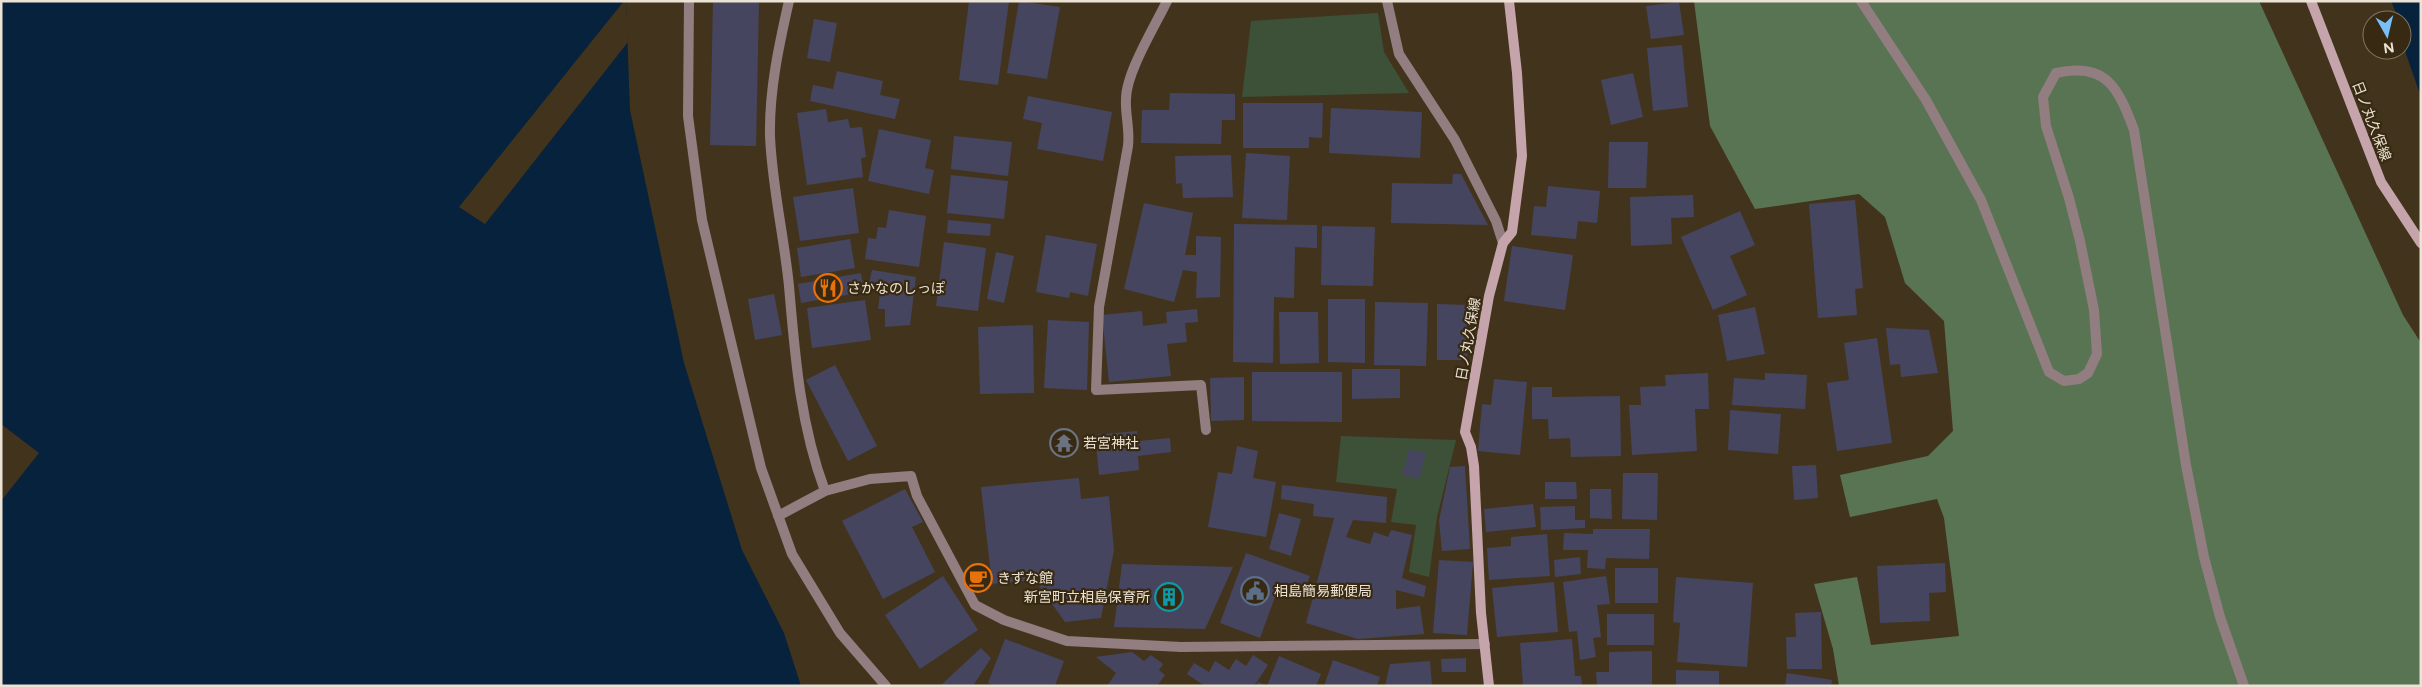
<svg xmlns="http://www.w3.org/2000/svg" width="2422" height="687" viewBox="0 0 2422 687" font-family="Figtree,'Noto Sans JP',sans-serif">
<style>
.green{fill:#3c5137}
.forest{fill:#597453}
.water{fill:#06223d}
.pier{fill:#42341c}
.building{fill:#46455f}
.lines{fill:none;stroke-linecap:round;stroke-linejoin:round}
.street{stroke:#927d81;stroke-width:10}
.secondary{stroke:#c6a4ab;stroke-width:10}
.labels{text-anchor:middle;stroke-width:4.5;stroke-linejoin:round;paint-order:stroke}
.street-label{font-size:14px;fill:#ece3d5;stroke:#382a12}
.poi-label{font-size:14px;fill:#ece3d5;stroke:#382a12;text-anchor:start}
</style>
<rect width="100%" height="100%" fill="#42341c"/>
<path class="green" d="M1378,13L1384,52L1409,93L1242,97L1251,21Z
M1341,436L1456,440L1437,517L1429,577L1409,572L1416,525L1391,522L1397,489L1336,482Z"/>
<path class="forest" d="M1694,1H2259L2403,315L2421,343V686H1839L1833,649L1814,584L1857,577L1871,645L1959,636L1944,518L1937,499L1850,517L1840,475L1928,456L1953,431L1944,321L1905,283L1885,217L1859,194L1755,209L1710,126Z"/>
<path class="water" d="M1,1H626L630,110L684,363L742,550L784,633L801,686H1Z
M2391,1H2421V97L2406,54L2402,20H2399Z"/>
<path class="pier" d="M624,1H626L628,42L485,224L459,207Z
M1,424L39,453L1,501Z"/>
<path class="building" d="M713,1H759L756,146L710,145Z
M969,1H1009L998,85L959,80Z
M1019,1L1060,7L1047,79L1007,73Z
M1679,2L1684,35L1651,39L1646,6Z
M814,19L837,23L830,62L807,58Z
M1682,45L1688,107L1653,111L1647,48Z
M837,71L883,81L880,95L900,99L895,119L810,101L813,85L833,89Z
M1633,73L1643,117L1611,125L1601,80Z
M1170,93L1235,94V120H1222L1221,144L1141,143L1142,110H1169Z
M1028,96L1112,112L1103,161L1037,149L1042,123L1023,119Z
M1243,103H1323L1322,138L1309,137V148H1243Z
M1331,108L1422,112L1420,158L1329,153Z
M826,109L828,122L848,119L850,128L862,127L866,157L861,158L863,177L807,185L797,113Z
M879,129L931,140L925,168L934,170L929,194L868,181Z
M954,136L1012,142L1008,176L951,169Z
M1609,142H1648L1646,188H1608Z
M1246,153L1290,156L1287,220L1242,218Z
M1231,155L1233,197L1183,198L1182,183L1176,184L1175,156Z
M1453,174H1461L1488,225L1391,223L1392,183L1452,184Z
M951,175L1008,181L1004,219L947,213Z
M1548,186L1600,191L1597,223L1578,221L1576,239L1531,235L1534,206L1546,207Z
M853,188L859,233L800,241L793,197Z
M1693,195L1694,217L1671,218L1672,244L1631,246L1630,197Z
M1855,200L1863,288L1855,289L1857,315L1818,318L1809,204Z
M1144,203L1193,213L1185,255H1196V236L1221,237L1220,297L1196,298L1197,272L1183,270L1174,302L1124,289Z
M889,210L926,216L919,267L865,259L868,238L876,239L878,227L886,228Z
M1740,211L1755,245L1730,256L1747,295L1713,310L1681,237Z
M948,220L991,224L990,236L947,233Z
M1234,224L1317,225V248L1295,247L1294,298L1274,297L1273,363L1233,362Z
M1322,226L1375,227L1373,286L1321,285Z
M1046,235L1097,244L1088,296L1070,292L1069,298L1036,292Z
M850,239L855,268L801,277L797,248Z
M944,242L986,248L978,311L936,306Z
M1512,246L1573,255L1565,310L1504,301Z
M996,252L1014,256L1004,303L987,299Z
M872,270L916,277L910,325L885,327V309H878L881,286L869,284Z
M861,273L864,292L801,303L798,284Z
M774,294L782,335L755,340L748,299Z
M1328,299H1365V363L1328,362Z
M865,300L871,340L812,348L807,308Z
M1375,302L1428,303L1426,366L1374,365Z
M1437,304L1467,305V360H1437Z
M1755,307L1765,354L1727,361L1718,315Z
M1197,309L1198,322L1185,323L1187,342L1167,344L1171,376L1109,382L1102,315L1142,311L1143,326L1167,323L1166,312Z
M1279,312H1318L1319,363L1280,364Z
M1048,320L1089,322L1087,390L1044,388Z
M1033,325L1034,393L980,394L978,327Z
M1886,328L1929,330L1938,373L1901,377L1900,364L1890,365Z
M1877,338L1892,443L1837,451L1827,383L1849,380L1844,343Z
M835,365L877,446L848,461L806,380Z
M1352,369H1400V398L1352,399Z
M1252,372H1342V422L1252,421Z
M1708,373L1709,409H1695L1697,451L1632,455L1629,405H1641L1640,387L1666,386L1665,375Z
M1765,373L1807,375L1805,409L1732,405L1734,378L1765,380Z
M1244,377V420L1211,421L1210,378Z
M1494,379L1527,382L1520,455L1478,451L1482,404L1491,405Z
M1532,387H1552V397L1620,396L1621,456L1571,457L1570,438L1549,439L1548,419H1532Z
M1730,410L1781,414L1778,454L1728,450Z
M1137,431L1138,441L1170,438L1171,452L1138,456L1139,470L1099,475L1095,435Z
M1237,446L1258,451L1253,478L1276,482L1266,537L1208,527L1218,472L1232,474Z
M1409,449L1426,453L1419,479L1402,475Z
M1816,465L1818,498L1794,500L1792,466Z
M1465,466L1470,549L1442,551L1439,521L1450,467Z
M1623,473H1658L1657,520L1622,519Z
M1079,478L1081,499L1109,496L1114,550L1101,618L1065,622L1035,580L992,584L981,487Z
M1545,482H1576L1577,499H1545Z
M1282,485L1387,497L1386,523L1353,520L1346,537L1370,544L1374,532L1388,537L1391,530L1412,535L1402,578L1426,586L1424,597L1396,590V609L1420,606L1424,634L1358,639L1306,623L1334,518L1313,516L1314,504L1281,499Z
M905,489L923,522L912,527L935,572L883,599L842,521Z
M1590,489H1611L1612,519L1590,518Z
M1533,504L1536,527L1486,532L1484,509Z
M1575,506V520H1585V528L1541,530L1540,507Z
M1279,513L1301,519L1291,556L1269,549Z
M1593,529H1650L1649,559L1606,558L1605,569L1587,568L1588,550H1563L1564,533L1593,534Z
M1547,534L1550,576L1489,580L1487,548L1511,546V537Z
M1246,553L1310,576L1302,596L1279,586L1260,638L1220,623Z
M1580,557L1581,574L1555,577L1554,560Z
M1439,560L1473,562L1467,635L1433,633Z
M1945,563L1946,592L1929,593L1930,621L1880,623L1877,566Z
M1122,564L1233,567L1205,629L1114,627Z
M1615,568H1658V603H1615Z
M943,576L978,630L920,669L885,615Z
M1606,576L1610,604L1597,605L1601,637L1593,638L1596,657L1580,660L1577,631L1569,632L1563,582Z
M1676,577L1753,583L1747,667L1677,662L1680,623L1673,622Z
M1554,582L1558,632L1497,637L1492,588Z
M1821,612L1822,669H1787L1786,637H1796L1795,613Z
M1607,614H1654V645H1607Z
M1005,639L1064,661L1055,686H995L988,683Z
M1572,639L1575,676H1581L1582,686H1523L1520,643Z
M981,648L991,658L973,686H940Z
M1652,651V686H1597L1596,672H1609V652Z
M1132,652L1144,661L1151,655L1163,664L1159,670L1165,675L1157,686H1107L1116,673L1096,657Z
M1253,655L1268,665L1254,686H1205L1187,674L1194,663L1209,672L1215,661L1229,670L1236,659L1246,666Z
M1279,656L1321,674L1316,686H1256L1258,682L1267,686Z
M1466,658V672H1442L1441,659Z
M1333,660L1380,677L1377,686H1324Z
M1430,661L1432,686H1385L1390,664Z
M1676,670L1719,671V686H1676Z
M1787,673L1832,680L1831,686H1785Z"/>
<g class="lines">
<path class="street" d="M689,1L688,116L702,220L761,468L792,554L840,633L886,686
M789,1C779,45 769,91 770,136C772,186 784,236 789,286C795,356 800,424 825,491
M1167,1C1155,26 1126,73 1126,99C1125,114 1130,129 1128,146L1099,307L1096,390L1201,385L1206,430
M1387,1L1399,54L1455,140L1496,221L1503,243
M1861,1L1926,100L1981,200L2049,372L2064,381L2079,379L2088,373L2097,354L2094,310L2080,241L2069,198L2046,126L2043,97L2056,73C2107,62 2118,88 2134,130L2186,465L2204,557L2220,617L2244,686
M778,516L825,491L870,479L911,476L917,496L975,605L1004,620L1067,641L1181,647L1485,644"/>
<path class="secondary" d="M2311,1L2381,182L2421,243
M1489,686L1481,613L1474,466L1471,447L1465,432L1489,296L1503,243L1512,232L1522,156L1517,73L1509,1"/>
</g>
<defs>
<symbol id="restaurant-ring" viewBox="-11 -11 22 22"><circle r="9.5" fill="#382a12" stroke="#e8710a" stroke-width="1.5"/><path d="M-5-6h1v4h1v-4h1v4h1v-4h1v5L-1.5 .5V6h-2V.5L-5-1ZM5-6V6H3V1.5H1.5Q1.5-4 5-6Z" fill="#e8710a"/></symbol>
<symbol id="temple-ring" viewBox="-11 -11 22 22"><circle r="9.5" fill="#382a12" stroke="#6b7280" stroke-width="1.5"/><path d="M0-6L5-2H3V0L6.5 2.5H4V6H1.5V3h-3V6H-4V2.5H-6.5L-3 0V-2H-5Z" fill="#6b7280"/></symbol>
<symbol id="cafe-ring" viewBox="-11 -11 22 22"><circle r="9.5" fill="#382a12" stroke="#e8710a" stroke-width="1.5"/><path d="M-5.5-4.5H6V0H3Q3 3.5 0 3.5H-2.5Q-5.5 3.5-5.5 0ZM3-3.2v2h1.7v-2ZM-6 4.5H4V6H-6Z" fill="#e8710a"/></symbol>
<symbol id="civic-ring" viewBox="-11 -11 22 22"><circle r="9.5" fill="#382a12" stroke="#5c6f8a" stroke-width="1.5"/><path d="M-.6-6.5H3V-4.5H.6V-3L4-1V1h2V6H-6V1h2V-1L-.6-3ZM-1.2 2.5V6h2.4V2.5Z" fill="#5c6f8a"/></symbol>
<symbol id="building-ring" viewBox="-11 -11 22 22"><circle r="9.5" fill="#382a12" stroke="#0f9aa8" stroke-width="1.5"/><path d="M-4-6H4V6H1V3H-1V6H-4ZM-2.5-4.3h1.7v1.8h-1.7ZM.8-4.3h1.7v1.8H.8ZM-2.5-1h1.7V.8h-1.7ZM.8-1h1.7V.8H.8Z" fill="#0f9aa8"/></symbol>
</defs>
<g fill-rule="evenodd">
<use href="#restaurant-ring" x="812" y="272" width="32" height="32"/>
<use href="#temple-ring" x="1048" y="427" width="32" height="32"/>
<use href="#cafe-ring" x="962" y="562" width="32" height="32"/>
<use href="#civic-ring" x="1239" y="575" width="32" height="32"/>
<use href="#building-ring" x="1153" y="581" width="32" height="32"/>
</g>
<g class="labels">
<g class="street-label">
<text transform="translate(2372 121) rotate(69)" y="5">日ノ丸久保線</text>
<text transform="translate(1468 339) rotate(-80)" y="5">日ノ丸久保線</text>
</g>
<g class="poi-label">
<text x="847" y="293">さかなのしっぽ</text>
<text x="1083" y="448">若宮神社</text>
<text x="997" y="583">きずな館</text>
<text x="1274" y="596">相島簡易郵便局</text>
<text x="1150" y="602" text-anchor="end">新宮町立相島保育所</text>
</g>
</g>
<rect width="2422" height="687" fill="none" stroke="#ece3d5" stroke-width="5"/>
<g transform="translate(2387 35) rotate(172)"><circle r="24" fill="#382a12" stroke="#807460"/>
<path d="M0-4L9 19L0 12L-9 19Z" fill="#79bff8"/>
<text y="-8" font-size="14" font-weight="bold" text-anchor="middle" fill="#ece3d5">N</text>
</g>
</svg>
